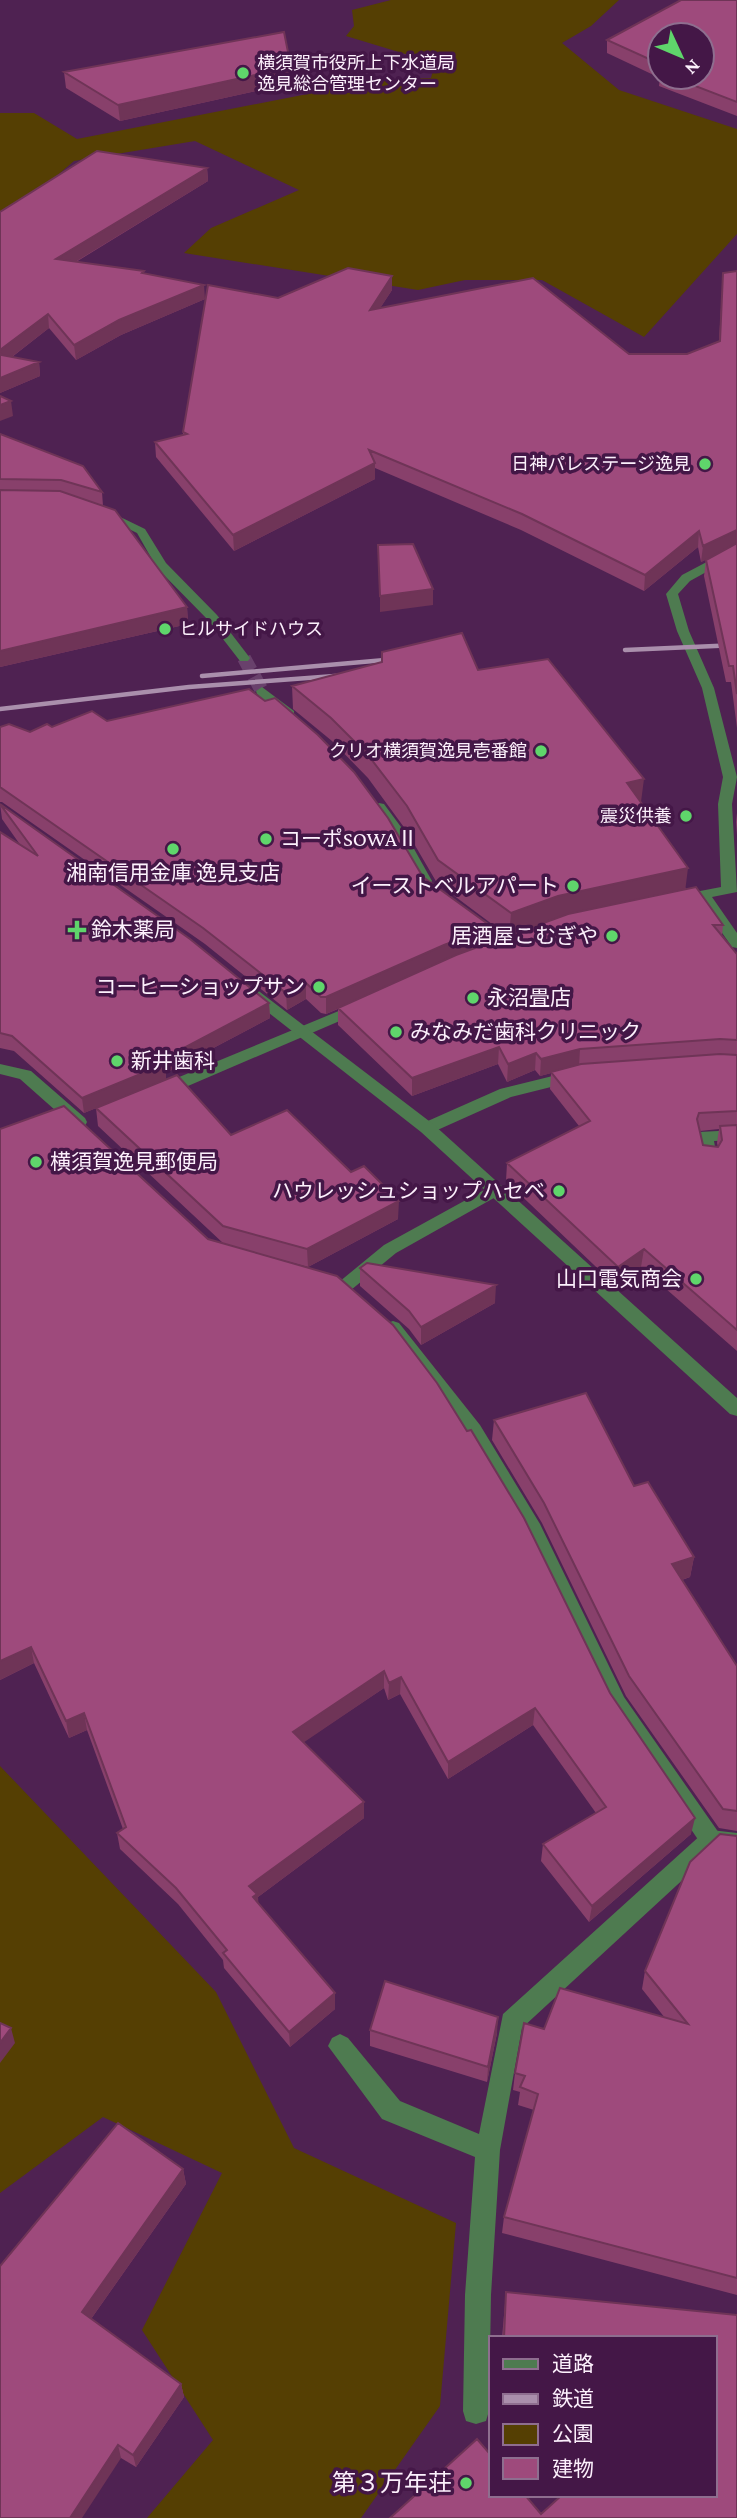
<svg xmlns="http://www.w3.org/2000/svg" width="737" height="2518" viewBox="0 0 737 2518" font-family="'Crimson Pro','Noto Sans JP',serif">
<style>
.green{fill:#553f03}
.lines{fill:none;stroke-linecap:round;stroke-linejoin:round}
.minor-tunnel{stroke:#69416c;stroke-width:14;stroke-dasharray:14 7;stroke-linecap:butt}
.service{fill:#4e7b50;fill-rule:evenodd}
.minor{fill:#4e7b50;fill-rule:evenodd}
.tertiary{fill:#4e7b50;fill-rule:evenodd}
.rail{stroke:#aa8fac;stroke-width:4.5}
.wall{fill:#88406b;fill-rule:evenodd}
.shaded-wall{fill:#6f3457}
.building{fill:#9e4a7c;stroke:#6f3457;stroke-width:2}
.poi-dot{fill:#5fd56b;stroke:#441747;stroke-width:2.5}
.labels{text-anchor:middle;stroke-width:7;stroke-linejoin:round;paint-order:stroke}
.far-poi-label{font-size:18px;fill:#fcf0fc;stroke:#441747;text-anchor:end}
.poi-label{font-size:21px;fill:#fcf0fc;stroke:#441747;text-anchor:start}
.near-poi-label{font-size:24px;fill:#fcf0fc;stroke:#441747;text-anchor:end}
</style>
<rect width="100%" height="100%" fill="#4f2252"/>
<path class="green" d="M391,0H619L591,26L562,43L619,90L737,129V234L644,337L542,280H465L418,290L184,253L211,228L299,190L195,141L74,161L15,212L0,216V113H34L77,139L379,80L431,78L435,63L346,36L354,26L352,10Z
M0,1766L216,1992L294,2148L456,2223L440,2406L361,2518H147L213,2440L142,2330L222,2173L103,2117L0,2193Z"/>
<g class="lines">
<path class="minor-tunnel" d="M244,658L262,691"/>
<path class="service" d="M102,512H110L145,529L166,563L217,615L250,658L248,661H240L209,621L157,568L137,533L102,516Z
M262,687L294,711V717H284L257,694L256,691Z
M379,803L384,804L404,831L432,881L430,884L425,885L418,881L390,832L372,807Z
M473,917L512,942L514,945L512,948H502L468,924L466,921Z
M573,1071L579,1072L581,1076L579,1080L511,1097L433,1132L427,1133L419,1128L421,1124L500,1089Z
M737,1130V1140L714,1141L717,1158L715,1162H703L697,1136L699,1132Z
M711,1830L737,1833V1853L715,1850L522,2028L500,2150L491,2295L489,2411L486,2421L476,2424L466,2421L463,2411L465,2295L475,2157L382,2119L328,2046L332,2038L340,2034L348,2038L400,2101L479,2134L503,2014L703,1833Z"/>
<path class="minor" d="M737,546V555L690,581L678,594L689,631L714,688L737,777L732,804L737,892L712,897L737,933V948L732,947L699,900L679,903L672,899L674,896L721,887L718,804L723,777L702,688L677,631L666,594L682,575Z
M358,1003L366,1008L363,1011L167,1095L161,1096L153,1091L155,1087Z
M0,1064L31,1071L85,1118L87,1122L85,1126H73L20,1079L0,1074Z
M495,1184L501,1186L503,1190L501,1194L396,1253L351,1290H339L336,1286L339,1282L384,1245Z
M393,1321L399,1323L480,1425L540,1524L624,1697L719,1833L722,1840L719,1847L711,1850L703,1847L610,1709L525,1534L466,1435L387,1333L384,1328L387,1323Z"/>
<path class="tertiary" d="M251,987L256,989L433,1124L737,1398V1416L730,1414L421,1132L246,995L243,992Z"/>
<path class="rail" d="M625,650L737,645
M202,676L385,660
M0,709L189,687L348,675"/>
</g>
<path class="wall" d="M737,0V116L659,86L660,78L607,53V40ZM660,35L702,77H660Z
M291,67L292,83L120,121L66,88L64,72Z
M207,168L208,181L76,262L144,274L205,299L121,335L76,360L49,328L12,357L39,362L40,376L0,393V212Z
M737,271V728L731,682H726L704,576L706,560L713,556L701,562L698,547L644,591L521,530L375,468V479L234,551L156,457L155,442L183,435V432L278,298L392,276V290L380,308L629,354H687L719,341L723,273Z
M0,434L102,492L103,506L187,607L188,624L0,667Z
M478,670L641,802L686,889L723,925L722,936L737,954V1351L641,1267L615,1285L506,1181L507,1163L579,1126L550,1089L551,1073L540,1076L535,1070L507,1082L498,1064L412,1096L338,1025V1009L326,1014L321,1013L306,999L287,1010L205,944L2,802H0V727L30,732L52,727L107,721L423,877L492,942L508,936L437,883L406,830L368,778L332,741L293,709L292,686ZM719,1129L717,1143L718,1147L703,1145L700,1131Z
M0,804L269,1003L270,1018L166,1073V1079L231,1135L398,1219L308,1267L224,1244L98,1126L96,1108L130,1094L84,1113L14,1051L0,1048V832L21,846L2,819Z
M737,813V835L736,822Z
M0,1129L610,1693L691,1834L589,1922L541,1861L543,1844L596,1813L533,1725L448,1779L400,1694L388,1700L384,1688L303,1742L364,1802V1818L258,1897V1903L335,2009L290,2047L224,1968L223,1960L178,1904L120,1849L117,1833L123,1829L87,1730L69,1738L34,1663L0,1680Z
M360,1268L495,1303L421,1345L409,1329L360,1286Z
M494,1420L634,1486L694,1557L690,1577L682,1580L737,1666V1831L719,1828L626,1696L542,1523L492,1440Z
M737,1836V2295L502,2233L504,2217L534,2110L518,2105L520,2092L513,2090L515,2073L544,2029L665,2018L642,1989L645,1971Z
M370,2030L497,2033L487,2082L370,2046Z
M183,2169L186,2184L91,2319L181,2384L184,2397L136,2467L121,2458L0,2266Z
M506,2292L737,2315V2518H390L477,2439L490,2454V2495H525L541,2514L562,2495H714V2338H502Z"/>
<path class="shaded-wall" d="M291,67L292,83L120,121L118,105Z
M207,168L208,181L57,273L56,259Z
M392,276V290L370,324V310Z
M204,285L205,299L121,335L76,360L74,345L119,320Z
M48,314L49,328L0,366V350Z
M39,362L40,376L0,393V378Z
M11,401L13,416L0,421V405Z
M375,463V479L234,551L233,535Z
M737,530V545L701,562L703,546Z
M699,531L698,547L644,591L645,575Z
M433,589V605L380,612V596Z
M187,607L188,624L0,667V651Z
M644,779L641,802L625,806L627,783Z
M688,868L685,892L509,937L511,913L558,896Z
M492,927L491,944L443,962L326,1014V997L444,945Z
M306,983V999L287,1010L286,993Z
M269,1003L270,1018L166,1073V1080L84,1113L82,1098L161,1060Z
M499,1047L498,1064L412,1096V1078Z
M580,1049L579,1066L540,1076L541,1059Z
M536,1053L535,1070L507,1082L508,1064Z
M399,1201L398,1219L308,1267L307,1249Z
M644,1249L641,1267L615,1285L618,1267Z
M496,1285L495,1303L421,1345V1327Z
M694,1557L690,1577L669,1584L672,1564Z
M31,1647L34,1663L0,1680V1661Z
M384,1671V1688L294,1749L293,1732Z
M401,1677L400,1694L388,1700L389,1683Z
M535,1708L533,1725L448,1779V1762Z
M84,1713L87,1730L69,1738L66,1721Z
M364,1802V1818L258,1897L259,1910L249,1886Z
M695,1818L691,1834L589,1922L592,1906Z
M335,1993V2009L290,2047L289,2032Z
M498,2017L497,2033L487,2082L488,2067Z
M11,2028L15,2043L0,2063V2043Z
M183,2169L186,2184L86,2326L82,2312Z
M181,2384L184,2397L136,2467L133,2455Z
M118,2445L121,2458L82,2518H70Z"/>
<path class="building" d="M681,0H737V102L672,77H702V35H660V64L607,40Z
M284,32L291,67L118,105L64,72Z
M97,151L207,168L56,259L144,271L142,273L204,285L119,320L74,345L48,314L0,350V212Z
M348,268L392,276L370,310L533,278L629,354H687L720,341L723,273L737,271V530L703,546L699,531L645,575L522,514L369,450L375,463L233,535L155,442L187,434L183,432L208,285L278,298Z
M0,353L2,355L39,362L0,378Z
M0,396L11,401L0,405Z
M0,434L83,466L102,492L61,480L0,479Z
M0,490L60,491L115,510L187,607L0,651Z
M737,543V694L733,666H729L706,560Z
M413,544L433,589L380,596L378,545Z
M462,633L478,670L548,659L644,779L627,783L688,868L558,896L511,913L438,860L407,806L368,755L331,718L292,686L382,662V652Z
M249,689L265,701L275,698L318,735L354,772L388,818L423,877L492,927L444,945L326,997H321L306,983L286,993L203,928L0,787V727L9,724L30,732L47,724L52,727L92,711L107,721Z
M0,804L190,939L269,1003L161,1060L165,1064L82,1098L12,1036L0,1033V832L38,856Z
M696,887L723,925H713L737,954V1040L720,1039L580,1049L541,1059L536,1053L508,1064L499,1047L412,1078L338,1008L456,955L568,914Z
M720,1054L737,1055V1111L699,1113L697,1119L703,1145L718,1147L722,1140L720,1126L737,1125V1330L644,1249L618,1267L507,1163L590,1121L551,1072L581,1064Z
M177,1075L231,1135L287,1110L351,1172L364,1166L399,1201L307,1249L223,1226L96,1108Z
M64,1106L208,1239L337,1276L393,1325L437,1383L467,1431L471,1430L524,1518L610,1693L695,1818L592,1906L543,1844L606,1807L535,1708L448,1762L401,1677L389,1683L384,1671L293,1732L364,1802L249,1886L257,1894L253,1897L335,1993L289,2032L223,1953L227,1950L176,1888L117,1833L126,1827L84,1713L66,1721L31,1647L0,1661V1129Z
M367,1263L496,1285L421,1327L409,1311L360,1268Z
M586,1393L634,1486L648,1482L694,1557L672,1564L737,1666V1811L723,1809L629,1676L544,1503L494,1420Z
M720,1834L737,1836V2278L504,2217L538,2094L520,2087L525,2076L515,2073L524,2023L544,2029L560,1988L688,2024L645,1971L690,1862Z
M385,1981L498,2017L488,2067L370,2030Z
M0,2023L11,2028L0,2043Z
M118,2123L183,2169L82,2312L181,2384L133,2455L118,2445L70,2518H0V2266Z
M506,2292L737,2315V2518H390L477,2439L490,2454V2495H525L541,2514L562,2495H714V2338H504Z"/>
<g class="poi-dot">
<circle cx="243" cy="73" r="7"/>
<circle cx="705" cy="464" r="7"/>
<circle cx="165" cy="629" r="7"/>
<circle cx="541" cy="751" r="7"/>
<circle cx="686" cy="816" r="7"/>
<circle cx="266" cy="839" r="7"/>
<circle cx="173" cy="849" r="7"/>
<circle cx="573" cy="886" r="7"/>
<path d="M73.5 919.5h7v7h7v7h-7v7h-7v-7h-7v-7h7z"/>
<circle cx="612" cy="936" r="7"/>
<circle cx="319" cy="987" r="7"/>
<circle cx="473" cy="998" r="7"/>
<circle cx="396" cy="1032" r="7"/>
<circle cx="117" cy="1061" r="7"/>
<circle cx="36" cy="1162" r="7"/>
<circle cx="559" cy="1191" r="7"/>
<circle cx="696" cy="1279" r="7"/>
<circle cx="466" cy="2483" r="7"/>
</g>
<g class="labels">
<g class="far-poi-label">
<text x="257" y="69" text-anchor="start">横須賀市役所上下水道局<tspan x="257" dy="21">逸見総合管理センター</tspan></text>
<text x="691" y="470">日神パレステージ逸見</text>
<text x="179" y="635" text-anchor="start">ヒルサイドハウス</text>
<text x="527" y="757">クリオ横須賀逸見壱番館</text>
<text x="672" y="822">震災供養</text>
</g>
<g class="poi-label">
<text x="280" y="846">コーポSOWAⅡ</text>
<text x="173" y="880" text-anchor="middle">湘南信用金庫 逸見支店</text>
<text x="559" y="893" text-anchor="end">イーストベルアパート</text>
<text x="91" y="937">鈴木薬局</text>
<text x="598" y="943" text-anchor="end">居酒屋こむぎや</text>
<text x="305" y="994" text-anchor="end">コーヒーショップサン</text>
<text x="487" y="1005">永沼畳店</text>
<text x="410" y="1039">みなみだ歯科クリニック</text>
<text x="131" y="1068">新井歯科</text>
<text x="50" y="1169">横須賀逸見郵便局</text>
<text x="545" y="1198" text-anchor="end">ハウレッシュショップハセベ</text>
<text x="682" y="1286" text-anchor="end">山口電気商会</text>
</g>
<g class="near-poi-label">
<text x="452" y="2491">第３万年荘</text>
</g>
</g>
<rect x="489" y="2336" width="228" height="161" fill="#441747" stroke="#8e6e8f" stroke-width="2"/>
<rect x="503" y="2359" width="35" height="10" fill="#4e7b50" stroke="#8e6e8f" stroke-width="2"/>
<text x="552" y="2371" font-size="21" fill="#fcf0fc">道路</text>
<rect x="503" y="2394" width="35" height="10" fill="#aa8fac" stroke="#8e6e8f" stroke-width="2"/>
<text x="552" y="2406" font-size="21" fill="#fcf0fc">鉄道</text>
<rect x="503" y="2424" width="35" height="21" fill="#553f03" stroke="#8e6e8f" stroke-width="2"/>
<text x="552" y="2441" font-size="21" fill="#fcf0fc">公園</text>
<rect x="503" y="2458" width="35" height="21" fill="#9e4a7c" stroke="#8e6e8f" stroke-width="2"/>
<text x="552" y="2476" font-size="21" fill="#fcf0fc">建物</text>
<g transform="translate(681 56) rotate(134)"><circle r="33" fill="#441747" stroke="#8e6e8f" stroke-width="2"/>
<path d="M0-5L12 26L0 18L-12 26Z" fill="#5fd56b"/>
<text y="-10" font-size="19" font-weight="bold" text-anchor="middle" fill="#fcf0fc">N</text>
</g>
</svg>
